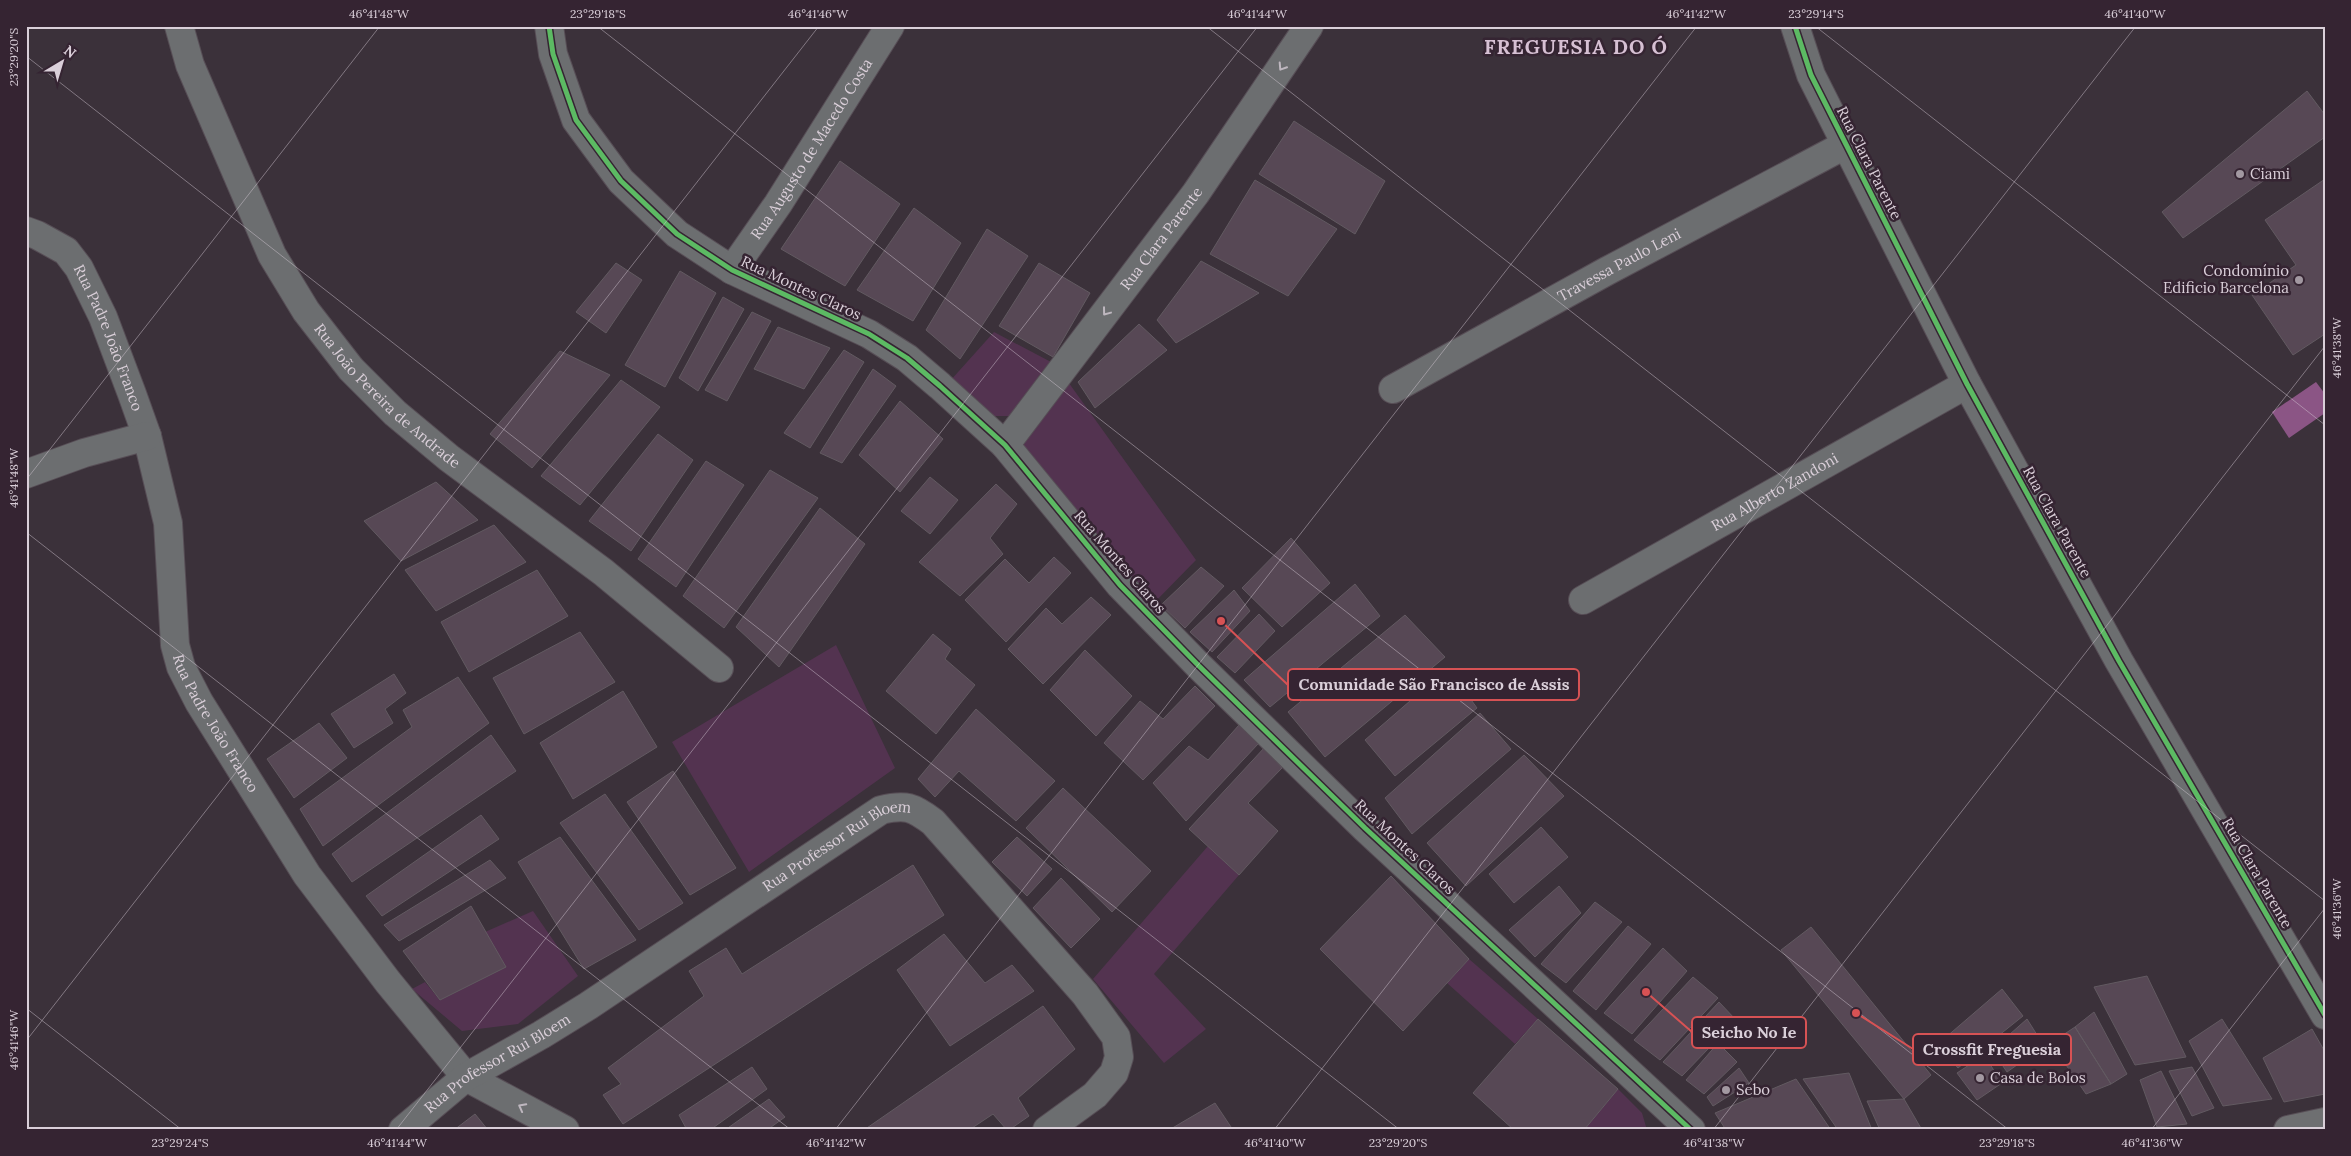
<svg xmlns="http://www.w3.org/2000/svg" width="2351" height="1156" viewBox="0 0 2351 1156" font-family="Lora,serif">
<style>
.green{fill:#533350}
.water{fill:#8b5585}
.building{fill:#574855;stroke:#625a61}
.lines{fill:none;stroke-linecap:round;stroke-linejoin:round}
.minor-casing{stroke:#574e56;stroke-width:30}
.major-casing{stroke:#574e56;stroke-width:30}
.minor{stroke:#6c6e70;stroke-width:28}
.major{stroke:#6e6f71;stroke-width:28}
.cycleway-casing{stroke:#352432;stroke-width:8}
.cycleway{stroke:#5cba63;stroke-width:5}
.oneway{stroke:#beb7bf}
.ticks{fill:none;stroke:#dacfd9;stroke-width:1;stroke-opacity:0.45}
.poi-dot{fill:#a298a1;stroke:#352432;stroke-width:2}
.labels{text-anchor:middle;stroke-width:5;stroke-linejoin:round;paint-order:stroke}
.street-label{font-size:15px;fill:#dacfd9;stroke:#352432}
.poi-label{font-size:15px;fill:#dacfd9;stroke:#352432;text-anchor:start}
.district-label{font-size:20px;font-weight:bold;letter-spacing:1px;fill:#d6c0d3;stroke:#352432}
.leader{fill:none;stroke:#d75254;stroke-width:2}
.callout-dot{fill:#d75254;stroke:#352432;stroke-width:2}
.callout{fill:#352432;stroke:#d75254;stroke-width:2}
.callout-label{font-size:16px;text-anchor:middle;font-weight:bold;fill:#dacfd9}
.neatline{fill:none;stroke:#dacfd9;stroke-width:2}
.ticks-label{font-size:12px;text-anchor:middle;fill:#dacfd9}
</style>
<rect width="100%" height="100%" fill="#3b313a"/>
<path class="green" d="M994,332L1051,362L1010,416H985L950,381Z
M1066,379L1196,560L1152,605L1010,441Z
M836,645L895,768L749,872L672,742Z
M1208,846L1239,875L1154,974L1206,1029L1164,1063L1093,979Z
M533,911L578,976L518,1024L462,1031L412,989L425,982L440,1000L506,967L485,932Z
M1469,959L1538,1019L1515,1044L1447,983Z
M1618,1089L1642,1113L1647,1130H1584Z"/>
<path class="water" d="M2316,382L2325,394V413L2289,438L2272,412Z"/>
<path class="building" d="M2307,91L2325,115V137L2183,238L2162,212Z
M1294,121L1385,181L1355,234L1259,174Z
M840,161L900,204L845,286L781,249Z
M2325,179V334L2293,355L2252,295L2296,265L2265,220Z
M1255,180L1337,229L1288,296L1210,254Z
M914,208L961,243L913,321L857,290Z
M987,229L1028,256L960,359L926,330Z
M1201,261L1259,293L1176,343L1157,320Z
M616,263L642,280L606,333L576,312Z
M1039,263L1090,293L1053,357L999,326Z
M680,271L716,293L665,387L625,365Z
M723,297L744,309L698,391L679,378Z
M752,312L771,321L727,401L705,390Z
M1139,324L1167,350L1095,408L1078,382Z
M778,327L830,348L804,389L754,369Z
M844,350L864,362L810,448L784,433Z
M560,351L610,375L532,468L490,434Z
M873,369L896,386L842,463L820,453Z
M621,380L660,407L580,505L541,476Z
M900,401L943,439L900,492L859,455Z
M658,434L693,460L631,551L589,521Z
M706,461L744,485L676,587L638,559Z
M770,470L818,498L724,628L683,596Z
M930,477L958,500L930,534L901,511Z
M436,482L478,520L401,561L364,521Z
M996,484L1017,504L990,538L1003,554L960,596L919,562Z
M820,508L865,544L779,667L736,627Z
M494,525L526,562L436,611L405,570Z
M1291,538L1330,583L1282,627L1242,588Z
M1054,557L1071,573L1006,642L965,600L1005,559L1029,583Z
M1201,567L1224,586L1185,628L1161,605Z
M537,570L568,616L469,672L441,622Z
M1355,584L1380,616L1270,707L1244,680Z
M1234,590L1250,611L1212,652L1190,632Z
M1091,597L1111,615L1043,684L1008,649L1046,608L1062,624Z
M1259,614L1275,631L1235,673L1217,657Z
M1405,615L1445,657L1325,757L1288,712Z
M580,632L615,682L524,734L493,678Z
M933,634L951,649L945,659L975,685L936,734L886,691Z
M1085,650L1132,696L1096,736L1050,690Z
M1448,668L1477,708L1395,776L1365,740Z
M394,674L406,693L385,709L393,723L354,748L331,714Z
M458,677L489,723L323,846L300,809L412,727L403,710Z
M1195,686L1215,706L1143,780L1104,743L1140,701L1163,719Z
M623,691L657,747L573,799L540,743Z
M976,709L1055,781L1016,821L959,771L935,797L918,779Z
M1480,713L1511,749L1412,834L1385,798Z
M319,723L347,758L294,798L267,759Z
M1239,725L1258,744L1186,821L1153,783L1189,746L1208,760Z
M491,735L516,771L352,882L332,854Z
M1265,747L1282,768L1248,803L1278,831L1239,875L1189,829Z
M1524,755L1564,796L1466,886L1427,843Z
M673,771L736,868L690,895L627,802Z
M1063,788L1151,871L1112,912L1026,828Z
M605,794L683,903L639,930L560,823Z
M481,815L499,839L382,916L366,896Z
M1541,827L1568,857L1514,903L1489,874Z
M560,837L636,940L584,969L518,862Z
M1017,837L1052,869L1027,896L992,862Z
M490,860L506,878L399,941L384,925Z
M913,865L944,915L623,1124L603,1095L621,1084L608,1068L704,996L689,971L726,948L742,974Z
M1391,876L1469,959L1403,1031L1320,949Z
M1061,878L1100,919L1071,948L1033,908Z
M1559,886L1581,913L1535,957L1509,930Z
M1595,902L1622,922L1566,983L1541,964Z
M471,906L506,967L440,1000L403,951Z
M1628,926L1651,944L1596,1010L1573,991Z
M1811,927L1931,1075L1904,1099L1781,950Z
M944,934L985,983L1012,965L1034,991L950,1046L897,970Z
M1663,948L1687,971L1632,1034L1604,1013Z
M2147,976L2186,1057L2135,1065L2094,987Z
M1693,977L1718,998L1660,1060L1634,1040Z
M2002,989L2023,1016L1958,1068L1938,1044Z
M1719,1002L1736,1020L1682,1076L1663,1062Z
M1043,1006L1075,1049L1018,1098L1029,1116L1009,1130H1007L993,1114L969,1130H864Z
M2094,1012L2127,1074L2111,1084L2075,1027Z
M1538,1019L1618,1089L1584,1130H1514L1473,1093Z
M2027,1019L2044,1046L2007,1072L1992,1050Z
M2222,1019L2272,1099L2223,1106L2189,1041Z
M2075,1027L2111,1084L2086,1094L2051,1043Z
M2312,1029L2325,1052V1094L2284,1102L2263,1058Z
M1718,1043L1737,1062L1704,1094L1686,1080Z
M1984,1055L2002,1083L1977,1100L1957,1073Z
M752,1067L767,1089L710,1130H687L679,1115Z
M2192,1067L2214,1108L2192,1116L2169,1071Z
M1739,1068L1749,1083L1713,1106L1707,1097Z
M2161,1071L2187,1124L2157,1127L2140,1080Z
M1849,1073L1872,1130H1838L1803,1079Z
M1796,1079L1831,1130H1726L1715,1113Z
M769,1099L785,1117L767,1130H725Z
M1904,1099L1922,1130H1880L1867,1101Z
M1215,1103L1233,1130H1169Z
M475,1114L488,1130H454Z"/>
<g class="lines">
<defs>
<g id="minor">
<path id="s1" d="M179,26L190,65L272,255L306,311L351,369L395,413L449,458L603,572L719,668"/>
<path d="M549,26L553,54L576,120L621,181L677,234L732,270L869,334L907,358L940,386L1005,445L1120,585L1199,666L1365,828L1691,1130"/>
<path d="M1795,26L1811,75L1967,384L2119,661L2325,1015"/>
<path id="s2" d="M26,231L37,235L66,251L79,268L103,317L132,394L147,436L168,523L175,645L181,667L199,702L307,875L388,982L466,1077L565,1130"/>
<path id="s3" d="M732,270L778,204L890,26"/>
<path id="s4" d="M1393,389L1607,271L1845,145"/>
<path id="s5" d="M1005,445L1196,193L1309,26"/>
<path d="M26,474L84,453L147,436"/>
<path id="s6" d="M1583,600L1967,384"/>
<path id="s7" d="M403,1130L466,1077L541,1035L588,1006L881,810C906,804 913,807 933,822L1085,994L1116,1037L1119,1057L1114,1073L1095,1095L1047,1130"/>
</g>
<path id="major" d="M2288,1130L2325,1122"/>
</defs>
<use href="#minor" class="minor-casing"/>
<use href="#major" class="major-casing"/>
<use href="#minor" class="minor"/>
<use href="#major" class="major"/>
<defs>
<path id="cycleway" d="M549,26L553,54L576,120L621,181L677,234L732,270L869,334L907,358L940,386L1005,445L1120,585L1199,666L1365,828L1691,1130
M1795,26L1811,75L1967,384L2119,661L2325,1015"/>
</defs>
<use href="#cycleway" class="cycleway-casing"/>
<use href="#cycleway" class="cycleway"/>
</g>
<defs><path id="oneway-chevron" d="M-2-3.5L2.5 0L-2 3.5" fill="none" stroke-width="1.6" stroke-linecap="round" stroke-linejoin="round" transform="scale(1.25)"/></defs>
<g class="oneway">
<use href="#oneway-chevron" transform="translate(1282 67) rotate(123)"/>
<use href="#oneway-chevron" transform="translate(1106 312) rotate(127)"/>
<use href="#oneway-chevron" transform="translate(522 1107) rotate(-152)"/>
</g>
<path class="ticks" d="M597,26L2009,1130M1206,26L2325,901M1815,26L2325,425M26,56L1400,1130M26,480L380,26M26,532L791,1130M26,1008L182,1130M26,1041L819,26M396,1130L1258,26M835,1130L1697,26M1274,1130L2136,26M1713,1130L2325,346M2151,1130L2325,908"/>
<g class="poi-dot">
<circle cx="2240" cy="174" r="5"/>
<circle cx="2299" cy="280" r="5"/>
<circle cx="1980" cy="1078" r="5"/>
<circle cx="1726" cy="1090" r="5"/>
</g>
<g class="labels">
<g class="street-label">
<text dy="5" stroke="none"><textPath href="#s3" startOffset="145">Rua Augusto de Macedo Costa</textPath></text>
<text transform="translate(1869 163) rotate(63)" y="5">Rua Clara Parente</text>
<text dy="5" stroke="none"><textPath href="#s5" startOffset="259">Rua Clara Parente</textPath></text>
<text dy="5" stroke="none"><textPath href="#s4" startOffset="258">Travessa Paulo Leni</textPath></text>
<text transform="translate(801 288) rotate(25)" y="5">Rua Montes Claros</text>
<text dy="5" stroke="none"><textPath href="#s2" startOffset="142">Rua Padre João Franco</textPath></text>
<text dy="5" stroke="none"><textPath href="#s1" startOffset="431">Rua João Pereira de Andrade</textPath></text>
<text dy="5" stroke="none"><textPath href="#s6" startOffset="220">Rua Alberto Zandoni</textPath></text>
<text transform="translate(2057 522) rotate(61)" y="5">Rua Clara Parente</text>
<text transform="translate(1120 562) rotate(49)" y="5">Rua Montes Claros</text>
<text dy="5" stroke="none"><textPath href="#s2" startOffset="548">Rua Padre João Franco</textPath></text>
<text transform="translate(1405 847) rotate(43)" y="5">Rua Montes Claros</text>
<text dy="5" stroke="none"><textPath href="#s7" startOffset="521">Rua Professor Rui Bloem</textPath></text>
<text transform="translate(2257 873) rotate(60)" y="5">Rua Clara Parente</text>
<text dy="5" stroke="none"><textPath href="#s7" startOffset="116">Rua Professor Rui Bloem</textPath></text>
</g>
<g class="poi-label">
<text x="2250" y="179">Ciami</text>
<text x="2289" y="276" text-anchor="end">Condomínio<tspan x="2289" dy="17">Edificio Barcelona</tspan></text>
<text x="1990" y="1083">Casa de Bolos</text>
<text x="1736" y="1095">Sebo</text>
</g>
<g class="district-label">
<text x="1576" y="54">FREGUESIA DO Ó</text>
</g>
</g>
<path class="leader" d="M1221 621L1288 685M1646 992L1692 1032M1856 1013L1913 1049"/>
<g class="callout-dot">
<circle cx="1221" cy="621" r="5"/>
<circle cx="1646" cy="992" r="5"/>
<circle cx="1856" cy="1013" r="5"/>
</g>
<g class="callout">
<rect x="1288" y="669" width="291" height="31" rx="5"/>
<rect x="1692" y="1017" width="114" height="31" rx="5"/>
<rect x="1913" y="1034" width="158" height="31" rx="5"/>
</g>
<g class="callout-label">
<text x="1434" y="690">Comunidade São Francisco de Assis</text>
<text x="1749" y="1038">Seicho No Ie</text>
<text x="1992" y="1055">Crossfit Freguesia</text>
</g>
<rect width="2351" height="1156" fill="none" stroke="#352432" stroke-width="55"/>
<g transform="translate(62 62) rotate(38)" stroke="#352432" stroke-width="4" paint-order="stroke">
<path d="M0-4L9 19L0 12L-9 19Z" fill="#dacfd9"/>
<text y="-8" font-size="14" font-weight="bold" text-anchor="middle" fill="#dacfd9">N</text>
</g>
<rect x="28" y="28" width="2296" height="1100" class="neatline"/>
<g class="ticks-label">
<text x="379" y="18">46°41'48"W</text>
<text x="598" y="18">23°29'18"S</text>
<text x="818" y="18">46°41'46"W</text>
<text x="1257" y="18">46°41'44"W</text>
<text x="1696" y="18">46°41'42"W</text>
<text x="1816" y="18">23°29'14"S</text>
<text x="2135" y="18">46°41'40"W</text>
<text transform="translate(14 57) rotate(-90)" y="4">23°29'20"S</text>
<text transform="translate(2337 348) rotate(-90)" y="4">46°41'38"W</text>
<text transform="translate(14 478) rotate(-90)" y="4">46°41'48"W</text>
<text transform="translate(2337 909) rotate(-90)" y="4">46°41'36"W</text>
<text transform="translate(14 1040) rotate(-90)" y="4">46°41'46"W</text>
<text x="180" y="1147">23°29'24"S</text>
<text x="397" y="1147">46°41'44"W</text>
<text x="836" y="1147">46°41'42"W</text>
<text x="1275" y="1147">46°41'40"W</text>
<text x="1398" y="1147">23°29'20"S</text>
<text x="1714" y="1147">46°41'38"W</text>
<text x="2007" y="1147">23°29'18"S</text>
<text x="2152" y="1147">46°41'36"W</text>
</g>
</svg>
